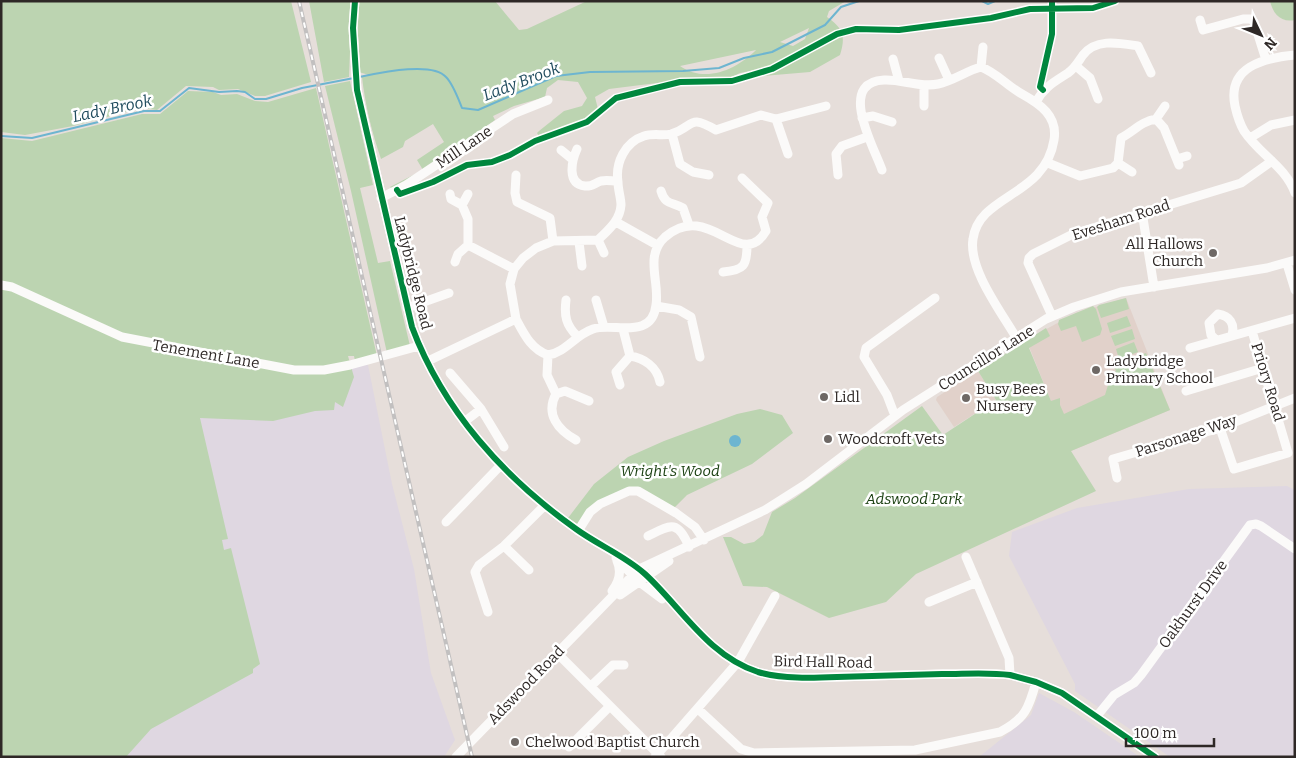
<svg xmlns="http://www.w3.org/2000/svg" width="1296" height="758" viewBox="0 0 1296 758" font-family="Bitter,serif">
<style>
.industrial{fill:#dfd7e1}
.built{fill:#e1d1ca}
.green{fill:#bcd4b1;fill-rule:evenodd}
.water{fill:#6db5d0}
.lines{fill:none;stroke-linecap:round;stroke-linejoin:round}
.stream{stroke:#6db5d0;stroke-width:2}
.minor{stroke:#fbfaf9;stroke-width:9}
.rail-casing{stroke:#c2c0c0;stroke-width:4}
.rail{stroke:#fff;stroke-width:2;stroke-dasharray:5.5;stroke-linecap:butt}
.cycleway-casing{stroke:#fff;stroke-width:9}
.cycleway{stroke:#00873e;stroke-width:6}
.poi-dot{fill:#6e6865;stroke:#fff;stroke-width:2}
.labels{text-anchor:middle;stroke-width:5;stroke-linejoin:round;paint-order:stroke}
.street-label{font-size:15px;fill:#2e2826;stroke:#fff}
.poi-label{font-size:15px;fill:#2e2826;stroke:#fff;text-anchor:start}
.park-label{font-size:15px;font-style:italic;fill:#1b4012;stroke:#fff}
.water-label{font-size:16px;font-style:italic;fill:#224d5f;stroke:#fff}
</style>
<rect width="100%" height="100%" fill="#e6deda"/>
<path class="industrial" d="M1,303L368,365L392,484L414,569L431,673L455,740L444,757H1Z
M1287,486L1295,490V757H1170L1075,691V684L1009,556L1012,532L1077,508L1189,489Z
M1039,693L1074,712L1140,757H979L1031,715Z"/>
<path class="built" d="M1126,298L1170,410L1071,451L1028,344V339L1076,313Z
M978,371L996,400L954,427L936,400L937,397Z"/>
<path class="green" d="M1,1H291L311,82L265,96H255L238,89L219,90L213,87L186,86L157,110L141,108L73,126L25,135L1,132Z
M309,1H352L349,77L324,82Z
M355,1H495L519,30L527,29L587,1H846L829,11L827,17C843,28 846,36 840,55L810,72L763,76L755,70L740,73L721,82L691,79L641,85L609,89L595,97L598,109L594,115L583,122L540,138L537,133L539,131L564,111L582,106L587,98L578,82L558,80L547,88L545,97L514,106L493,116L495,120L417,175L393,189L390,187L423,170L417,160L444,142L433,124L405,141L403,147L381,159C372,133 365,104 362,77L369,75L355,71ZM809,28L805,39L793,46L780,42ZM756,50C737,69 706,84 680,66Z
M1270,1H1295V20C1281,23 1273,14 1270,1Z
M350,81L373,185L360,188L378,263L390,261L410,346L387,353L351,191L325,86Z
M316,88L377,356L355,361L354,356H348L354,377L343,407L335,402L334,410L315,411L273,421L200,418L228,539L222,540L224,550L231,548L260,664L253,669V673L151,729L126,757H1V138L32,141L142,114H160L188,91L213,92L221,95L237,94L255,101L268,102Z
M1126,298L1129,309L1101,318L1097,307L1099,305Z
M1093,306L1096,309L1102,329L1100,335L1082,342L1076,326L1061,331L1058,324L1059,320Z
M1127,316L1131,326L1110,333L1107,323Z
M1046,328L1050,336L1029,348L1051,401L1060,398V405L1064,414L1105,395L1108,385L1107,378L1116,371L1113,365L1146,353L1170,410L1071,451L1096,491L916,574L886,602L829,618L767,587L743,586L723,537H731L744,544L754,542L763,535L772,512L795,498L922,406L943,435L996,400L978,371Z
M1132,329L1135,339L1115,346L1111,336Z
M1134,342L1138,352L1119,359L1116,349Z
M760,409L782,415L793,433L752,464L687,495L674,508L627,489L578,525L568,518L594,484L628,457L664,441L737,414Z"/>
<path class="water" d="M729 441a6 6 0 1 1 12 0a6 6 0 1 1-12 0Z"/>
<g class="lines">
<path class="stream" d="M910,1H931
M982,1L988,4L995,1
M359,77C379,73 432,61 446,77C453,84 458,98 462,108L478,110L556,76L590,72L683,71L719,68L744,58L772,52L825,25L841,7L859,1
M1,136L32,138L144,111H160L189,88L219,92L237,91L245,92L255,99H266L302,88L354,78"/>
<path class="minor" d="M355,1L353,28L357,90L412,327C443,410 504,478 576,529C598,545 625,556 645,574C681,607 708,656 758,672C783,679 811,678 837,677C872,676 907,675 942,674C965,674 988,672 1010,675L1036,682L1062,693L1155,757
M1200,20L1203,30L1243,19H1251L1254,22L1266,60
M1295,55C1263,58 1227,67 1235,106C1237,115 1240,124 1244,131C1260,155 1285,166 1295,193
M939,58L949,80
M893,59L899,81
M1076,66L1090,78L1098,99
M981,67L983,47
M924,85V106
M1036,102C1044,87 1054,82 1068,73C1075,68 1078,62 1083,55C1096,38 1119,43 1138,46L1151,73
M862,118L873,116L892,122
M776,119L826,106
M1156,119L1165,106
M672,134L680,164L693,172L709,175
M1250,138L1271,125L1295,120
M577,149C572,160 566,184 585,186C591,187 595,183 601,181C606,180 612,181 617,181
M561,150L572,159
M1177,159L1187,156
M1048,163L1080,176L1113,168L1118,163L1121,138C1134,131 1142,121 1156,119L1164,128L1179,165
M1118,163L1132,172
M882,170C875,149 836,82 884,80C902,79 920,88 938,84C953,81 966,71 981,67C997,73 1007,86 1022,94C1040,104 1058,116 1054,140C1045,197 979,194 973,239C968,269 1002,313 1017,339
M516,175L515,193L517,202L550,218L553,241
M838,175L836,154L842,146L867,137
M661,191C665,205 672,202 683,208L689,225
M450,194L451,199L462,205
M468,194L462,205L468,219V245L514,269
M381,198L406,185L513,114L548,100
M1142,212L1154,287
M616,222L657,245
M598,240L604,253
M579,242L582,266
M455,262L458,254L468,245
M1287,264L1295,290
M723,272C744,270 747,266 747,245
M1,285L12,287L122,337L294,370H324L350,365L419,346
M566,300C564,316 566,325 577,336
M596,300L604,327
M656,306L679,310L691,317L700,357
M407,308L449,293
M1052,316L1028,263L1029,258L1033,254L1073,234L1241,183L1272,161
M516,319C524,334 531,349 548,355C566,352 575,335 593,329C613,322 652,341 656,305C660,282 644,256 665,237C709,199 741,273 766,231L762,217L768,203L742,178
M623,329L630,356C644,358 657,367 660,382
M1216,340L1211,335L1209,323L1218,314C1230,316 1235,324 1232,335
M1190,348L1295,318
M548,355L547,375L556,394C545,414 558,430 576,440
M428,361L516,319L510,284L514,269L523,258L536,248L553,241L598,240C608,230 620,221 621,205C621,198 618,190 618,182C615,163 625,142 644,136C653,133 663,136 671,134C695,127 687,113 716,130L761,115L776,119L788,154
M450,373L481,409
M620,385L616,372L630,356
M1186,391L1263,368
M556,394L565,391L589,401
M895,416L887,395L864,357L866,348L935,298
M464,422L481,409L504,447
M1220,428L1234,469L1288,453L1252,331
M1117,478L1113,459L1220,428L1295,398
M446,522L500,466
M578,531L590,512L600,504L629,491H638L676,513L695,527L704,540
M648,536C670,525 678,519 689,547
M504,546L529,570
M966,557L1009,658L1010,675
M616,558L638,581L662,599
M612,591C619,582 622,572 617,561
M620,595L669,561
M929,602L977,582
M488,612L475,572L479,565L504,546L544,506
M557,653L661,757
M591,686L613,665H624
M698,709L741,749L754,753L915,750L1000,732C1025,719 1029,708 1036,682
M1097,716L1114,695L1134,683L1141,675L1250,525L1256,524L1261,526L1295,549
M569,747L610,706
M456,757L639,569L765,510L806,484L903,410L1046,319L1074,307L1121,292L1267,268L1295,260
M655,757L738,662L775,596"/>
<defs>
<path id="rail" d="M299,1L472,757"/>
</defs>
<use href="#rail" class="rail-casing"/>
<use href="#rail" class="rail"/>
<defs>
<path id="cycleway" d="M355,1L353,28L357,90L412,327C443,410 504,478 576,529C598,545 625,556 645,574C681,607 708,656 758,672C783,679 811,678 837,677C872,676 907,675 942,674C965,674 988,672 1010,675L1036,682L1062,693L1155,757
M1043,90L1040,87L1052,34V1
M397,190L400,194L433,182L467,165L492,162L510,155L535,141L587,122L616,98L680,82L732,81L772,69L837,34L856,29L899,30L991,18L1030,9L1093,8L1115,1"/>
</defs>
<use href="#cycleway" class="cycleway-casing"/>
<use href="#cycleway" class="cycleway"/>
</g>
<g class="poi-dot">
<circle cx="1213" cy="253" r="5"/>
<circle cx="1096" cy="370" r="5"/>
<circle cx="824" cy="397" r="5"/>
<circle cx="966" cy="398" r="5"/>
<circle cx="828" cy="439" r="5"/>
<circle cx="515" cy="742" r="5"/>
</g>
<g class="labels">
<g class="street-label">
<text transform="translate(464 147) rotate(-34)" y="5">Mill Lane</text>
<text transform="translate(1121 220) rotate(-18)" y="5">Evesham Road</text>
<text transform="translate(413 273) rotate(76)" y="5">Ladybridge Road</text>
<text transform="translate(206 354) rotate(10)" y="5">Tenement Lane</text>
<text transform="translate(986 358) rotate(-32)" y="5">Councillor Lane</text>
<text transform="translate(1268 382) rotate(73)" y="5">Priory Road</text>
<text transform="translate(1186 436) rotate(-18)" y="5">Parsonage Way</text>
<text transform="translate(1193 604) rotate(-54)" y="5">Oakhurst Drive</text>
<text transform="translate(823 662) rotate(1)" y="5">Bird Hall Road</text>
<text transform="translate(526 685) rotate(-46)" y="5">Adswood Road</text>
</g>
<g class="poi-label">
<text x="1203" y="249" text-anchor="end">All Hallows<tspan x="1203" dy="17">Church</tspan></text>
<text x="1106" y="366">Ladybridge<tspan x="1106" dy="17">Primary School</tspan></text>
<text x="976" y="394">Busy Bees<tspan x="976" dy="17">Nursery</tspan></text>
<text x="834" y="402">Lidl</text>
<text x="838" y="444">Woodcroft Vets</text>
<text x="525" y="747">Chelwood Baptist Church</text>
</g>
<g class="park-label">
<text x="670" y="476">Wright's Wood</text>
<text x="914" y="504">Adswood Park</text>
</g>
<g class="water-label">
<text transform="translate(521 81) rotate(-21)" y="6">Lady Brook</text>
<text transform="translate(112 108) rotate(-12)" y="6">Lady Brook</text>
</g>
</g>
<rect width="1296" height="758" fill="none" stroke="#2e2826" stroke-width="5"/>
<g transform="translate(1261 35) rotate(133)" stroke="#ffffff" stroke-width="4" paint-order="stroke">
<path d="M0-4L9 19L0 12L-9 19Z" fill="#2e2826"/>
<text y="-8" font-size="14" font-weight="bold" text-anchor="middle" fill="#2e2826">N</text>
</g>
<path d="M1126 738v8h88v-8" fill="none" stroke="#2e2826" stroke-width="2.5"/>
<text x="1134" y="738" font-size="15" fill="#2e2826" stroke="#ffffff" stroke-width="4" paint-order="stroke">100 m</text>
</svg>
